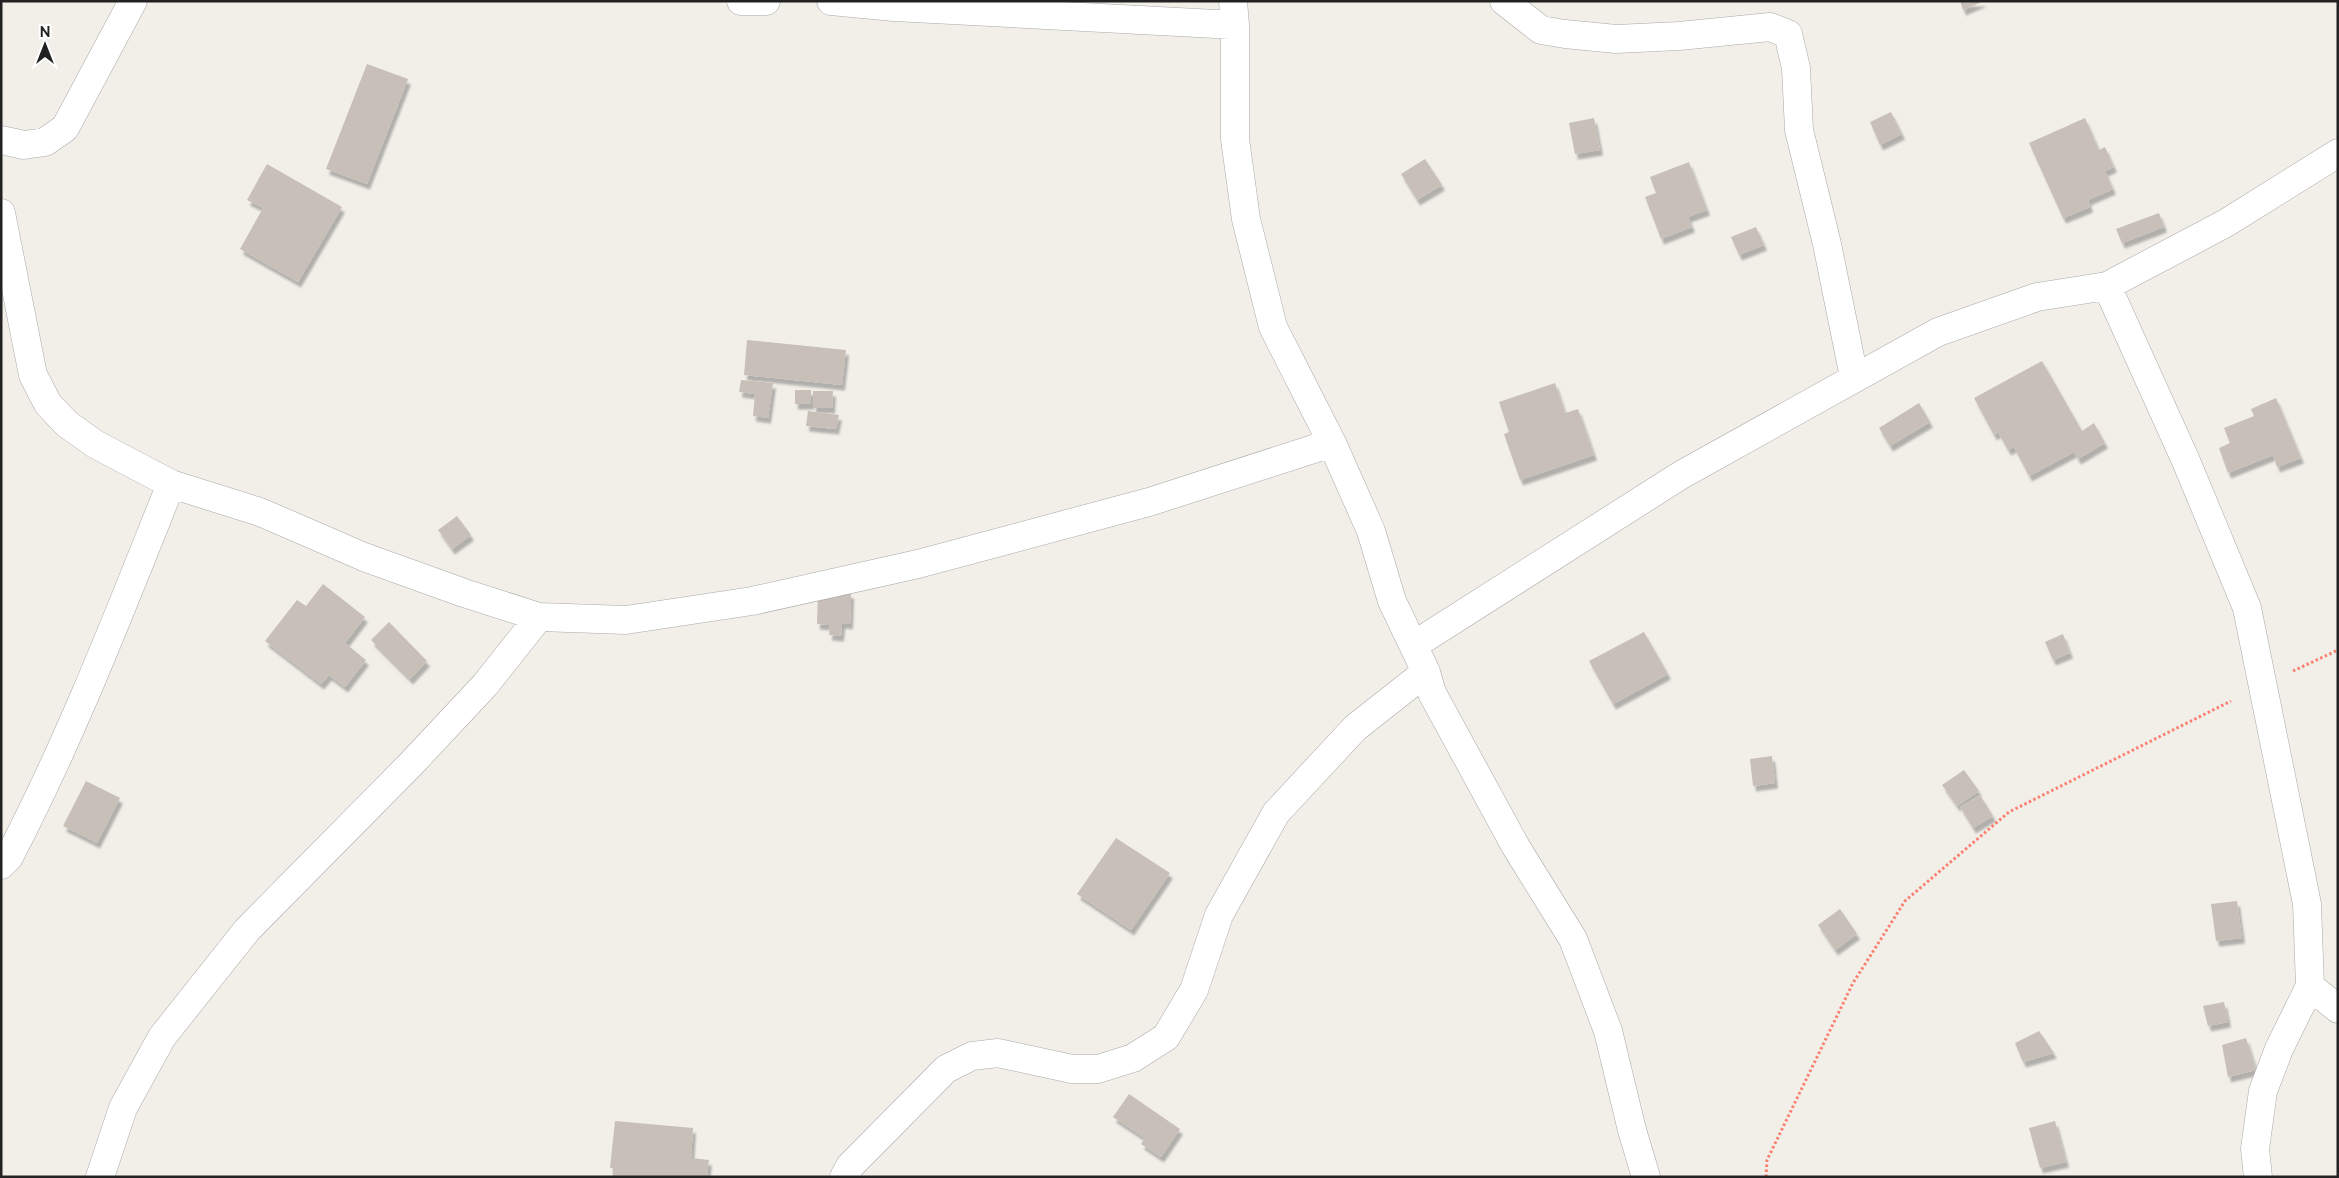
<svg xmlns="http://www.w3.org/2000/svg" width="2339" height="1178" viewBox="0 0 2339 1178" font-family="Raleway,sans-serif">
<style>
.building{fill:#c7bfb8;filter:url(#shadow)}
.lines{fill:none;stroke-linecap:round;stroke-linejoin:round}
.minor-casing{stroke:#a9a9a9;stroke-width:29}
.path{stroke:#fa8072;stroke-width:3;stroke-dasharray:2.5 2.5;stroke-linecap:butt}
.minor{stroke:#fff;stroke-width:28}
</style>
<defs>
<filter id="shadow"><feDropShadow dx="3" dy="5.5" stdDeviation="1" flood-color="#0004"/></filter>
</defs>
<rect width="100%" height="100%" fill="#f2efe9"/>
<path class="building" d="M1960,1H1984L1963,10Z
M367,64L408,79L367,184L326,169Z
M1891,112L1902,134L1880,145L1870,122Z
M1594,118L1600,150L1575,154L1569,123Z
M2085,118L2099,150L2105,147L2114,167L2105,171L2113,189L2088,200L2090,207L2063,218L2029,143Z
M1425,159L1442,185L1417,200L1401,174Z
M1689,162L1707,210L1688,217L1692,227L1661,239L1645,197L1656,193L1650,177Z
M267,164L342,207L298,282L240,249L263,208L247,200Z
M2159,213L2164,227L2122,243L2116,229Z
M1756,227L1764,245L1739,255L1731,237Z
M747,340L846,350L842,385L744,375Z
M2042,361L2082,431L2094,423L2105,443L2078,459L2074,452L2029,476L2014,447L2008,450L1998,432L1994,435L1974,398Z
M741,380L773,383L768,418L753,416L755,394L739,392Z
M1555,383L1565,413L1578,409L1594,455L1520,480L1504,434L1509,432L1499,402Z
M795,390H811V404H795Z
M813,391H833L832,408H813Z
M2276,398L2301,458L2277,467L2273,455L2228,473L2219,448L2230,443L2224,428L2254,416L2251,409Z
M1919,403L1930,422L1890,446L1879,428Z
M808,411L839,415L836,429L806,426Z
M457,516L471,535L452,549L438,530Z
M323,584L365,617L345,643L366,660L345,687L329,675L321,684L265,641L297,600L306,606Z
M818,592L851,593L850,624L842,623L841,636L829,635L830,625L817,624Z
M389,622L427,661L410,679L371,640Z
M1644,632L1668,674L1613,704L1589,661Z
M2063,634L2070,653L2053,660L2045,642Z
M1772,756L1775,783L1753,786L1750,759Z
M1964,770L1979,791L1957,806L1942,785Z
M86,781L120,798L97,843L63,826Z
M1980,795L1993,816L1973,828L1960,807Z
M1116,838L1170,873L1131,930L1077,894Z
M2237,901L2242,938L2216,941L2211,904Z
M1840,909L1857,934L1835,950L1818,925Z
M2224,1002L2228,1022L2208,1026L2203,1006Z
M2039,1031L2054,1053L2023,1062L2015,1043Z
M2246,1038L2256,1070L2228,1077L2222,1045Z
M1129,1094L1180,1129L1161,1157L1141,1144L1145,1138L1113,1117Z
M615,1121L693,1128L691,1158L709,1160L707,1175L711,1177L613,1176V1168H610Z
M2055,1121L2066,1162L2040,1168L2029,1128Z"/>
<g class="lines">
<defs>
<path id="minor" d="M741,1H766
M831,1L894,7L1235,25
M1233,1L1235,25V139L1246,219L1273,327L1332,443L1371,531L1392,601L1426,672L1432,693L1516,847L1573,939L1608,1031L1632,1130L1646,1177
M1504,1L1541,30L1565,34L1616,39L1679,36L1770,27L1788,34L1796,68L1799,130L1827,244L1854,377
M1,140L24,145L45,142L65,128L133,1
M1,213L33,375L48,404L67,424L95,444L171,484L260,512L364,557L464,593L539,617L626,620L752,601L918,564L1149,502L1332,443
M2107,286L2186,461L2247,608L2307,904L2310,986L2279,1049L2263,1091L2255,1149L2258,1177
M1414,645L1681,475L1938,332L2037,297L2107,286L2226,223L2338,153
M1,865L9,857C72,736 120,611 171,484
M2310,986L2338,1009
M100,1177L123,1108L162,1037L247,930L411,764L485,685L539,617
M844,1177L850,1166L946,1069L972,1056L998,1053L1072,1069H1098L1133,1058L1166,1037L1194,990L1219,915L1276,813L1355,728L1426,672"/>
</defs>
<use href="#minor" class="minor-casing"/>
<path class="path" d="M2293,671L2338,650
M1766,1177L1767,1160L1853,983L1905,901L2009,812L2231,701"/>
<use href="#minor" class="minor"/>
</g>
<rect width="2339" height="1178" fill="none" stroke="#222222" stroke-width="5"/>
<g transform="translate(45 45)" stroke="#ffffff" stroke-width="4" paint-order="stroke">
<path d="M0-4L9 19L0 12L-9 19Z" fill="#222222"/>
<text y="-8" font-size="14" font-weight="bold" text-anchor="middle" fill="#222222">N</text>
</g>
</svg>
